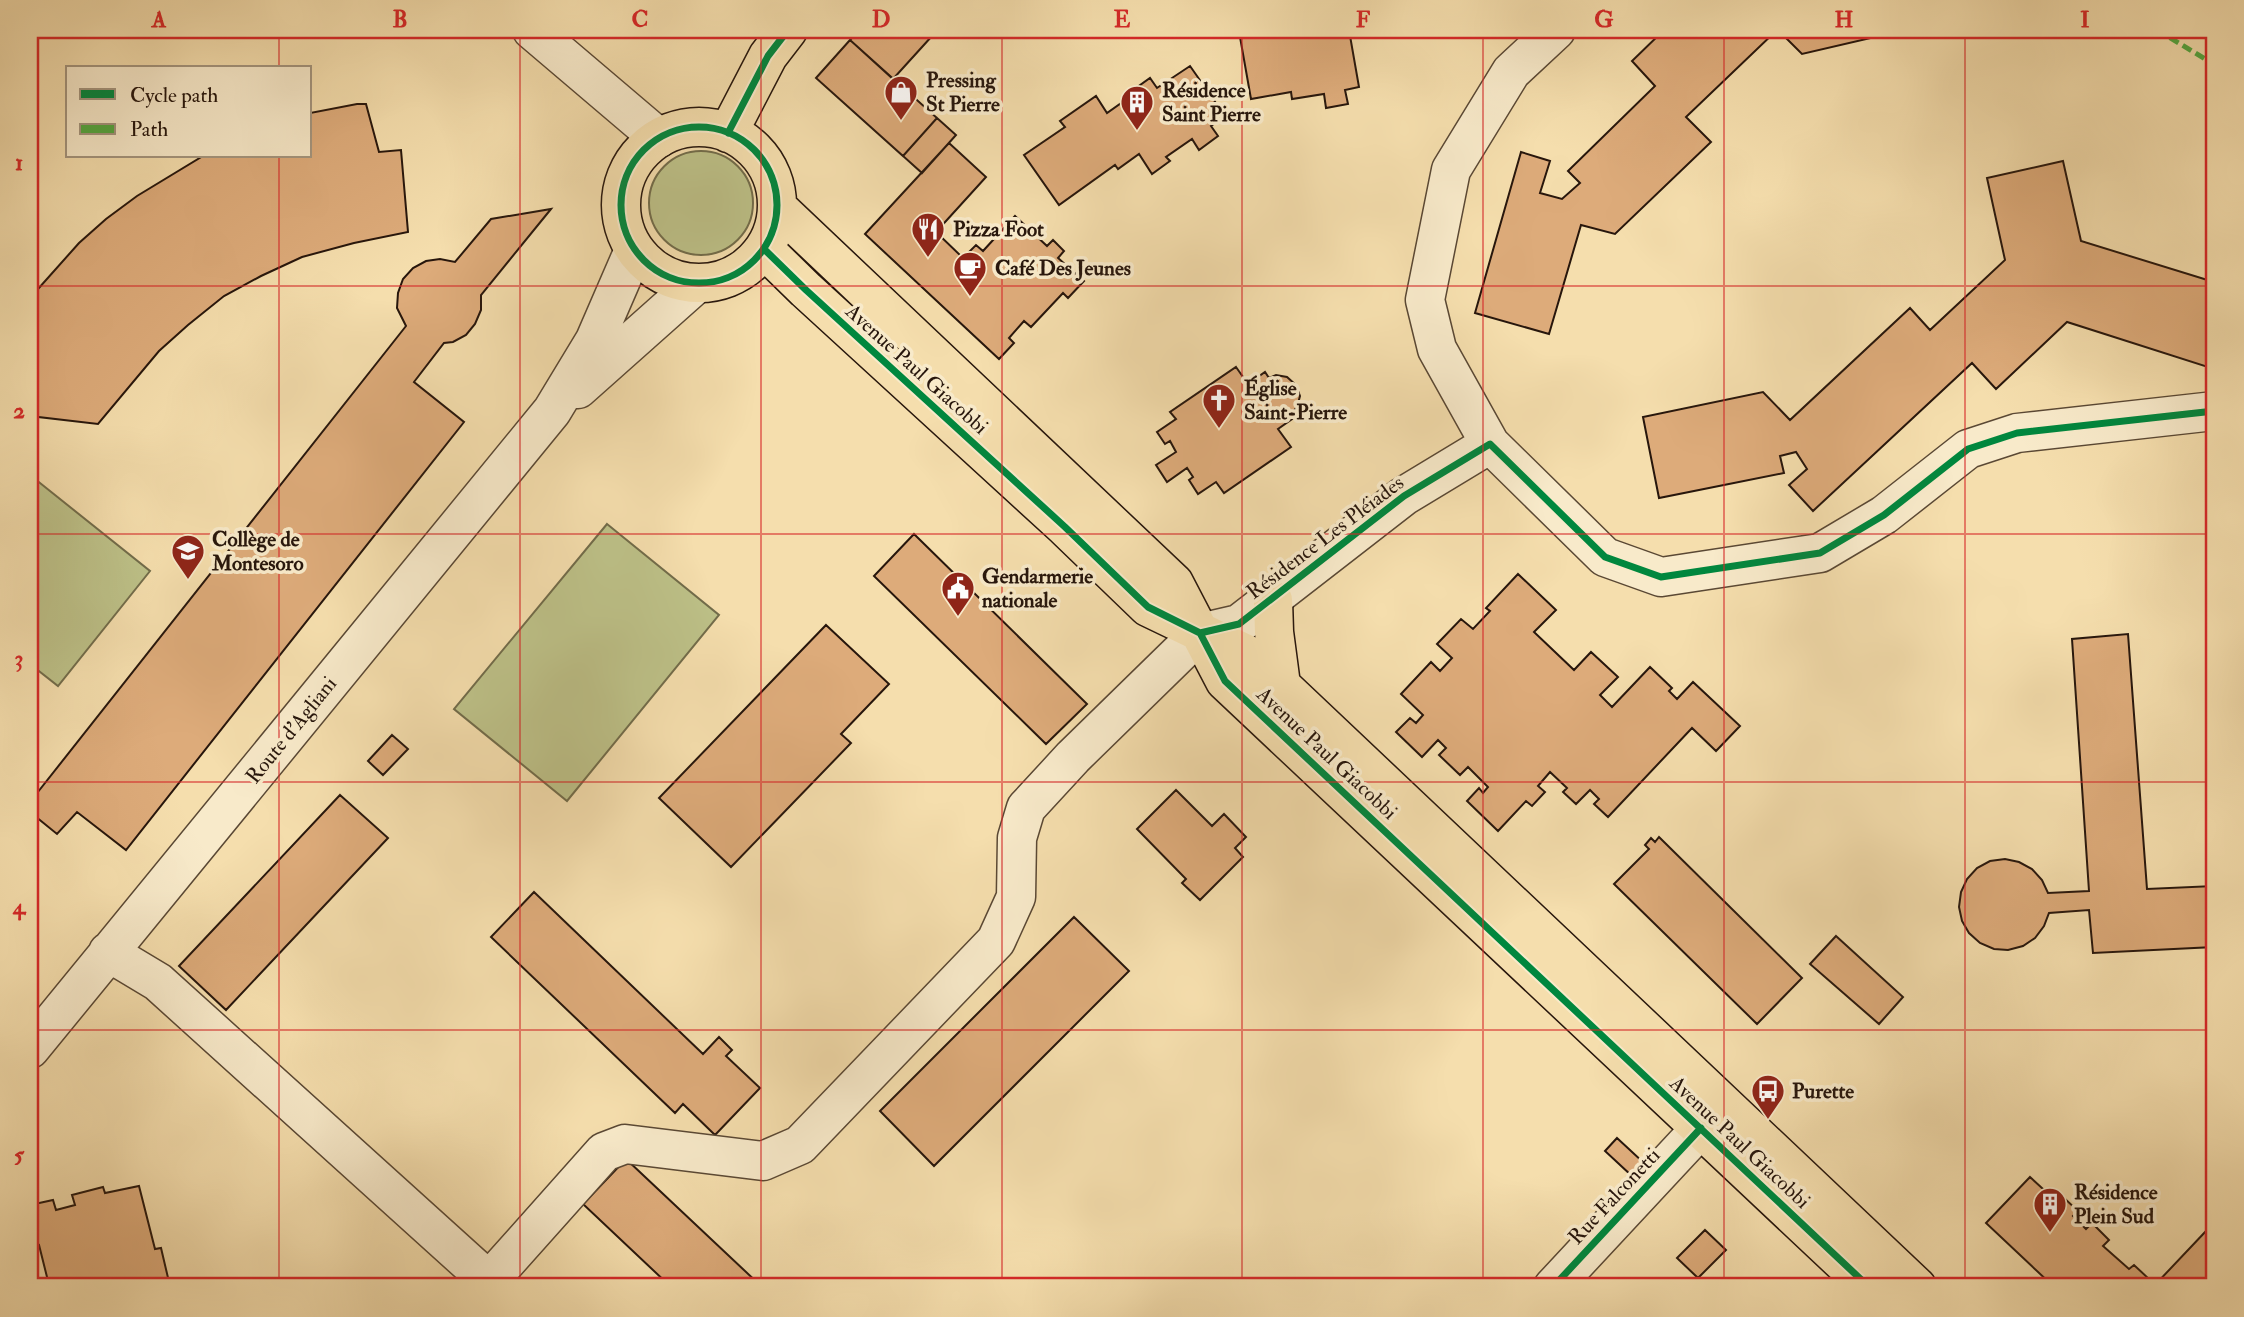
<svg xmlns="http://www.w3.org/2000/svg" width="2244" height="1317" viewBox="0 0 2244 1317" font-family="'IM FELL Double Pica',serif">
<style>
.green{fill:#bdc188;stroke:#726c4a;stroke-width:2}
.building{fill:#ddab7a;stroke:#27160c;stroke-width:2}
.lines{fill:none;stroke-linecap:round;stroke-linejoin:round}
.minor-casing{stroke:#5a4834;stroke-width:41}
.major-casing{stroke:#27160c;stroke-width:41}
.minor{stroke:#f8eaca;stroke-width:38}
.major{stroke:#f5dead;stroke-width:38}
.quiet{stroke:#53a941;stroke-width:5;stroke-dasharray:10 5;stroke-linecap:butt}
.cycleway-casing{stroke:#f8eaca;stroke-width:11}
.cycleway{stroke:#00873e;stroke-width:7}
.grid{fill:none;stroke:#d62828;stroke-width:2;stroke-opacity:0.55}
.labels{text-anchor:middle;stroke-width:7;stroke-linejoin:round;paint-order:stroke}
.poi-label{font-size:21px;font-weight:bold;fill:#27160c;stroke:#f8eaca;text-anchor:start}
.street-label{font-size:21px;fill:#27160c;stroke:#f8eaca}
.neatline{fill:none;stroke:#d62828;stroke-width:2.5}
.grid-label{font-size:23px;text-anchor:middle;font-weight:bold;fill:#d62828}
</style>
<rect width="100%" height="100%" fill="#f5dead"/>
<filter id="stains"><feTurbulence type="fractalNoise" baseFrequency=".00286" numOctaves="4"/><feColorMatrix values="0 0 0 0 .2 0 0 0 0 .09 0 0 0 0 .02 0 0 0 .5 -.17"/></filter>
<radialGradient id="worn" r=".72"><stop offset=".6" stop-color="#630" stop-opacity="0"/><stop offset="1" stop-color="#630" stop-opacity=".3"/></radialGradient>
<path class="green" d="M649 203a52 52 0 1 1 104 0a52 52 0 1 1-104 0Z
M30,475L150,571L58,686L30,664Z
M607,524L719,615L567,801L454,709Z"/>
<path class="building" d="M859,30H925L932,36L893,79L850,40Z
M1280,30H1349L1359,87L1345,90L1348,104L1326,108L1324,94L1292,99L1291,92L1251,99L1240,37Z
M1664,30H1777L1686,117L1711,142L1615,234L1581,225L1549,334L1475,313L1521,152L1550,161L1540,193L1562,199L1580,183L1568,171L1655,86L1632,61Z
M1778,30H1905L1802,54Z
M850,40L937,118L903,156L816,78Z
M1190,66L1225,116L1211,126L1218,136L1199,150L1192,139L1166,157L1170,161L1152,174L1139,154L1118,169L1115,165L1059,205L1024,155L1065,127L1060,121L1096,96L1107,113L1138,91L1136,88L1150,78L1157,88Z
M357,104H366L379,152L401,150L408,232L354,243L302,257L261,276L224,296L188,325L159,351L98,424L30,416V298L79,243L106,219L137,196L203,156H310V113Z
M937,118L956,135L922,173L903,156Z
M949,143L986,177L936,232L963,258L976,245L983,251L1015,216L1047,246L1053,240L1064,251L1058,258L1084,281L1068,298L1063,293L1031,327L1024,321L1009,338L1014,343L999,359L865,234Z
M2063,161L2081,241L2214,282V369L2067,322L1996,389L1972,363L1813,511L1789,485L1807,469L1796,452L1780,456L1784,473L1659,498L1643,417L1763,392L1790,420L1910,308L1930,330L2005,260L1987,178Z
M551,209L481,295V310L475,324L466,335L453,342L444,343L414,382L464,422L126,850L77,812L57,834L30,812V802L406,326L397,308L398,293L403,279L413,268L426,261L440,259L455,262L491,219Z
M1236,367L1248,384L1265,372L1269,378L1276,375L1287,377L1296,385L1300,396L1297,407L1292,413L1295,417L1278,429L1291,447L1224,493L1216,482L1198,494L1189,480L1193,477L1187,468L1167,482L1156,465L1176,452L1170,441L1165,444L1157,432L1176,419L1170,412Z
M914,534L1087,704L1046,744L874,576Z
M1518,574L1556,610L1534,632L1574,670L1591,652L1618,677L1600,695L1612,707L1650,667L1672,688L1669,691L1677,699L1693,682L1740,726L1716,751L1692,728L1608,817L1594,804L1599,799L1590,790L1576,804L1563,792L1567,788L1550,772L1538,786L1545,792L1532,806L1526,801L1498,831L1467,801L1479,788L1483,793L1488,787L1468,767L1460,775L1439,755L1446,748L1438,740L1422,757L1396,732L1410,718L1416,723L1423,715L1401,694L1431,662L1440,671L1452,658L1437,644L1461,619L1473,629L1490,611L1486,608Z
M826,625L889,684L841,734L851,743L731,867L659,798Z
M2128,634L2147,889L2214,886V947L2093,953L2089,910L2049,913L2044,926L2035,938L2023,946L2008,950L1994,949L1980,943L1969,933L1962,921L1959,907L1961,892L1967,879L1977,868L1990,861L2005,859L2019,862L2032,869L2042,880L2048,893L2089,891L2072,639Z
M392,735L408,749L383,775L368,761Z
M1176,790L1212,826L1224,814L1246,837L1235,848L1243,857L1200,900L1182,883L1186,879L1137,829Z
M340,795L388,838L226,1010L179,966Z
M1659,837L1802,978L1757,1024L1614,884L1649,849L1645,845L1651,838L1655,842Z
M534,892L703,1054L719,1037L732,1050L726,1056L760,1088L715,1135L683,1104L675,1113L491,937Z
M1074,917L1129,971L934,1166L880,1111Z
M1836,936L1903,997L1879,1024L1810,964Z
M1617,1138L1644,1163L1632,1176L1605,1151Z
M626,1159L762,1287H671L583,1204Z
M2030,1177L2056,1201L2062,1196L2078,1211L2073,1216L2086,1229L2092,1223L2109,1240L2103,1246L2129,1269L2134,1265L2149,1279L2145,1284L2148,1287H2054L1986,1223Z
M139,1186L155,1249L161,1248L169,1282L162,1284L163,1287H143L141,1281L122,1286V1287H56L54,1279L48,1281L39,1245L34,1246L30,1230V1205L53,1200L56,1210L75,1205L72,1195L103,1187L105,1193Z
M1705,1230L1726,1250L1698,1278L1677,1258Z
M2207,1230L2214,1236V1287H2153Z"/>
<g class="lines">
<defs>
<path id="minor" d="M532,30L659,138
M578,389L696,284
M1490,444L1437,349L1425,300L1451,170L1511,72L1556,30
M108,952L158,982L489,1281L604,1152L625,1144L763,1161L800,1145L996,941L1016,897L1017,838L1026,808L1073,757L1200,633L1239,624L1404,496L1490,444L1605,557L1661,577L1820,553L1884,515L1968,449L2017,433L2214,411
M30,1049L552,411L595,340L634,250
M1553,1287L1701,1128"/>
<path id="major" d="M621 205a78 78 0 1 1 156 0a78 78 0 1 1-156 0Z
M728,133L768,56L788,30
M777,207L1174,583L1225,681L1869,1287
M764,249L806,290L1065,527L1148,607L1250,656L1917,1287
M1273,600L1274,632L1281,685"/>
</defs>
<use href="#minor" class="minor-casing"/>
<use href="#major" class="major-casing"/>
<use href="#minor" class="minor"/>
<use href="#major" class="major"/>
<path class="quiet" d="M2157,30L2207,60L2214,70"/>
<defs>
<path id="cycleway" d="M621 205a78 78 0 1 1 156 0a78 78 0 1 1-156 0Z
M728,133L768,56L788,30
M764,249L806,290L1065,527L1148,607L1200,633L1225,681L1869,1287
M1200,633L1239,624L1404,496L1490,444L1605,557L1661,577L1820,553L1884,515L1968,449L2017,433L2214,411
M1553,1287L1701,1128"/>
</defs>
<use href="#cycleway" class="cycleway-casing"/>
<use href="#cycleway" class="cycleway"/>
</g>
<path class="grid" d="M279,30V68M520,30V1287M761,30V1287M1002,30V1287M1242,30V1287M1483,30V1287M1724,30V1287M1965,30V1287M279,156V1287M30,286H2214M30,534H2214M30,782H2214M30,1030H2214"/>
<defs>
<symbol id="shop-pin" viewBox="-11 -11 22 30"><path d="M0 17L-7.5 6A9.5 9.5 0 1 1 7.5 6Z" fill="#8f2418" stroke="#f8eaca"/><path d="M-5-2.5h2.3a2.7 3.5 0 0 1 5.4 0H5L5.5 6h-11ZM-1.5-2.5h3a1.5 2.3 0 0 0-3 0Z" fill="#fff"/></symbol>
<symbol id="building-pin" viewBox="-11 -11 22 30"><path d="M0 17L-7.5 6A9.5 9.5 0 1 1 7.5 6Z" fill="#8f2418" stroke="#f8eaca"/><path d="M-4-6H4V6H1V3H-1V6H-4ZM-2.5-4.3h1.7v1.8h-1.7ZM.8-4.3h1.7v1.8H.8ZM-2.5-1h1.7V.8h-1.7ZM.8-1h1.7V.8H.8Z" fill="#fff"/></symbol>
<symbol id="restaurant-pin" viewBox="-11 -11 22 30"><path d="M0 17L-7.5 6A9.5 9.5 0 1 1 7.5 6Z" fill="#8f2418" stroke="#f8eaca"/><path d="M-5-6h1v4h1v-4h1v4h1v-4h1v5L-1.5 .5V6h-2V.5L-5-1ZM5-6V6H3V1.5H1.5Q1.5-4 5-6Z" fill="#fff"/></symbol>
<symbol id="cafe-pin" viewBox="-11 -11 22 30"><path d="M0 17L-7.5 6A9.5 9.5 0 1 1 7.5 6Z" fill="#8f2418" stroke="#f8eaca"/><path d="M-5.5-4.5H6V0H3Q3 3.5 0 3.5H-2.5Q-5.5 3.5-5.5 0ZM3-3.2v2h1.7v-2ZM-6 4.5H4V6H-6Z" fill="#fff"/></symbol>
<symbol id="church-pin" viewBox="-11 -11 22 30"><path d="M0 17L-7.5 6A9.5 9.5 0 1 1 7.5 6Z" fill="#8f2418" stroke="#f8eaca"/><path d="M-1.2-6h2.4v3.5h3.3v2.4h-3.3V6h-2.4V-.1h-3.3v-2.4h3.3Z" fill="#fff"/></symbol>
<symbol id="school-pin" viewBox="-11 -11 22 30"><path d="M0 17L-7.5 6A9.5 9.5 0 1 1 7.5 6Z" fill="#8f2418" stroke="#f8eaca"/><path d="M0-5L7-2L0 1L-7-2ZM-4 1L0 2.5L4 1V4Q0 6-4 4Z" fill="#fff"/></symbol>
<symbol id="civic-pin" viewBox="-11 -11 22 30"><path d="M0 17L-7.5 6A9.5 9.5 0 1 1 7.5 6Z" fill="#8f2418" stroke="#f8eaca"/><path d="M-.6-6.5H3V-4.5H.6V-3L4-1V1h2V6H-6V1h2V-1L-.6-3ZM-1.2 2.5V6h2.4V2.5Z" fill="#fff"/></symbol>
<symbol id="bus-pin" viewBox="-11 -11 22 30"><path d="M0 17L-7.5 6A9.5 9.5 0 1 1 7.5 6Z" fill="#8f2418" stroke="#f8eaca"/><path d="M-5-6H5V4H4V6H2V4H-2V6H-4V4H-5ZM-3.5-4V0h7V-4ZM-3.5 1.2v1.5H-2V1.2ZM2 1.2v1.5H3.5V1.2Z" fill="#fff"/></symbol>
</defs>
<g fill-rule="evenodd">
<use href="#shop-pin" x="882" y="73" width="38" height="52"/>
<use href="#building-pin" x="1118" y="83" width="38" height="52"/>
<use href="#restaurant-pin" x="909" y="210" width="38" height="52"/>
<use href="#cafe-pin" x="951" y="249" width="38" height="52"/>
<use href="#church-pin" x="1200" y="381" width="38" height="52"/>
<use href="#school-pin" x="169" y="532" width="38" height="52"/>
<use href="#civic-pin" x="939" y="569" width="38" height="52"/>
<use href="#bus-pin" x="1749" y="1072" width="38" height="52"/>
<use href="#building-pin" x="2031" y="1185" width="38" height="52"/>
</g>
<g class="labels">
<g class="poi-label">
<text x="926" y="87">Pressing<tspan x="926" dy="24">St Pierre</tspan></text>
<text x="1162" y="97">Résidence<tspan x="1162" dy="24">Saint Pierre</tspan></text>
<text x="953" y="236">Pizza Foot</text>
<text x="995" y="275">Café Des Jeunes</text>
<text x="1244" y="395">Église<tspan x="1244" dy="24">Saint-Pierre</tspan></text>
<text x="212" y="546">Collège de<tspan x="212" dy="24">Montesoro</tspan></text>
<text x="982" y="583">Gendarmerie<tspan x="982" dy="24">nationale</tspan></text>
<text x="1792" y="1098">Purette</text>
<text x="2074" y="1199">Résidence<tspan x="2074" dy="24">Plein Sud</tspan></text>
</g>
<g class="street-label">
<text transform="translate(917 369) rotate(42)" y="7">Avenue Paul Giacobbi</text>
<text transform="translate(1325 537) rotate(-37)" y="7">Résidence Les Pléiades</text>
<text transform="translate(291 730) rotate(-51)" y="7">Route d'Agliani</text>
<text transform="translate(1327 753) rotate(43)" y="7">Avenue Paul Giacobbi</text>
<text transform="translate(1740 1142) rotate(43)" y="7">Avenue Paul Giacobbi</text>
<text transform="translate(1614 1196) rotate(-47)" y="7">Rue Falconetti</text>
</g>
</g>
<rect width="2244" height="1317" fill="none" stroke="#f5dead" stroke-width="77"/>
<rect x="66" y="66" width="245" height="91" fill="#f8eaca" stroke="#a4957e" stroke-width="2"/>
<rect x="80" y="89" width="35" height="10" fill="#00873e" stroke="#a4957e" stroke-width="2"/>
<text x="130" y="102" font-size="21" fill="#27160c">Cycle path</text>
<rect x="80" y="124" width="35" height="10" fill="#53a941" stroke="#a4957e" stroke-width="2"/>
<text x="130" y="136" font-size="21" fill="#27160c">Path</text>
<rect x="38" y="38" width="2168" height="1240" class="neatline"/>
<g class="grid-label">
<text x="159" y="27">A</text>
<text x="400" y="27">B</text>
<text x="640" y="27">C</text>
<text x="881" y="27">D</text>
<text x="1122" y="27">E</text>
<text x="1363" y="27">F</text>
<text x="1604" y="27">G</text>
<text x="1844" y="27">H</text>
<text x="2085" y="27">I</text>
<text x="19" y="170">1</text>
<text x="19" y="418">2</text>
<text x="19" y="666">3</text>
<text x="19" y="914">4</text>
<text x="19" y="1162">5</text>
</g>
<rect width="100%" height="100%" filter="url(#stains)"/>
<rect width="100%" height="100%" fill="url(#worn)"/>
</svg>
